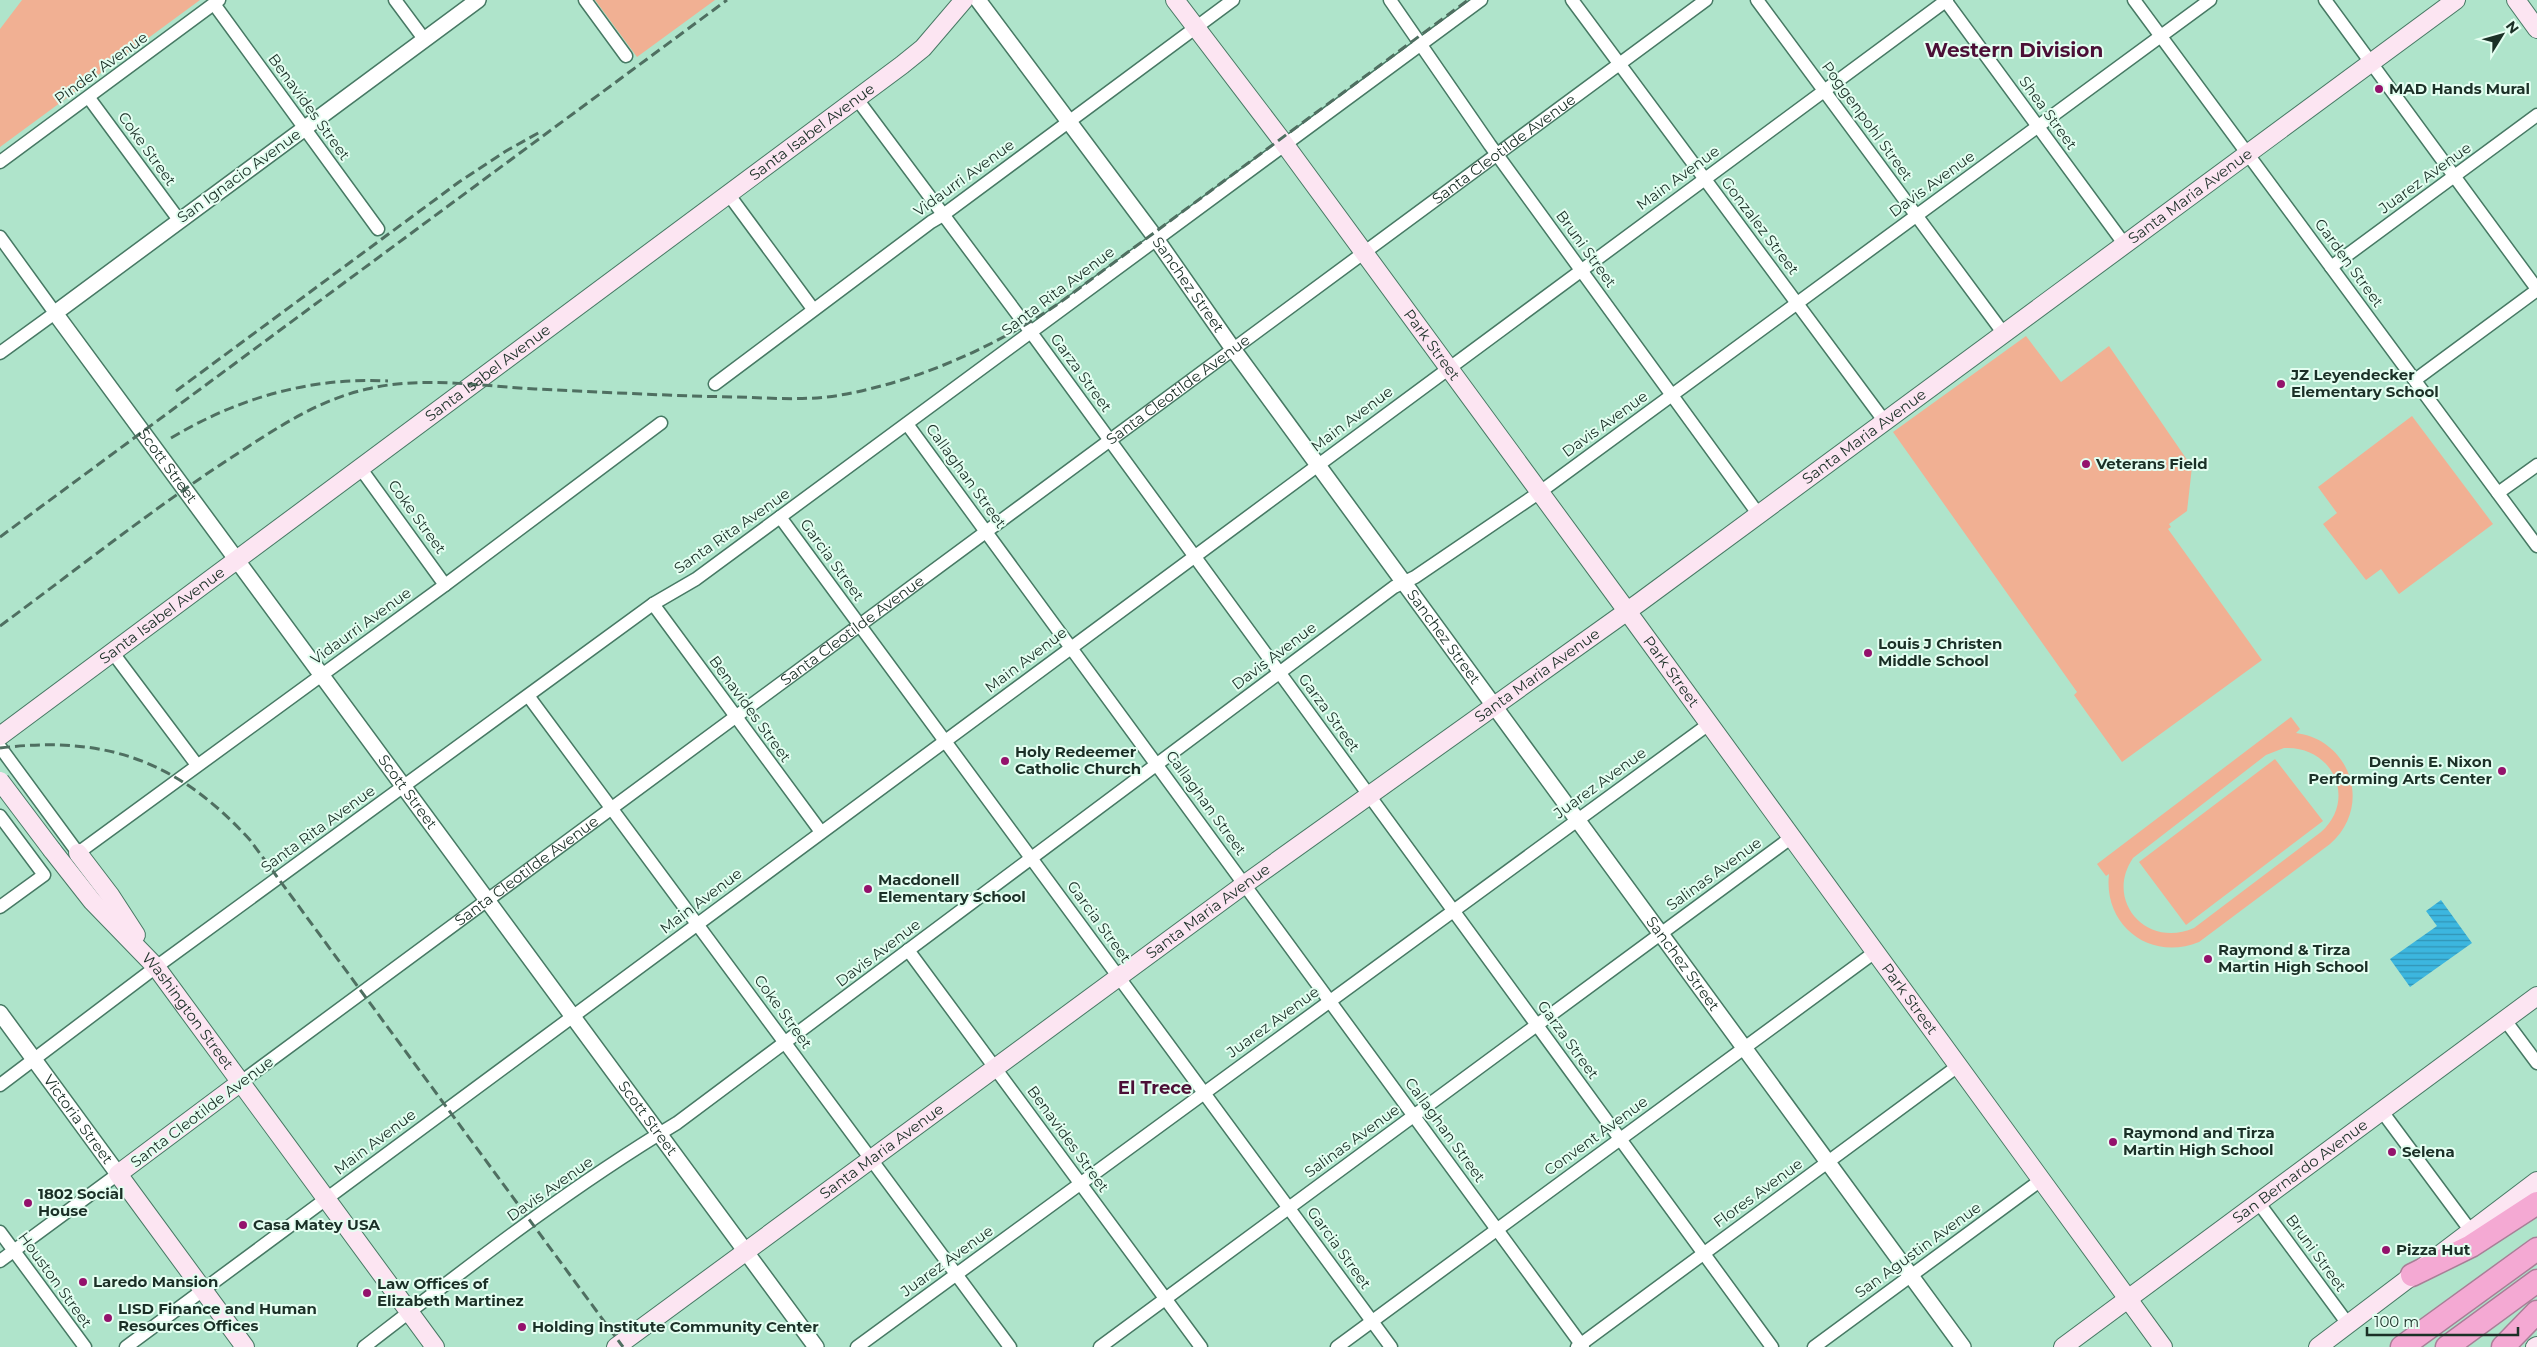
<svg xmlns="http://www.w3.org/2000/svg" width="2537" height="1347" viewBox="0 0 2537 1347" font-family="Montserrat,sans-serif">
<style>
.green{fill:#f1b093;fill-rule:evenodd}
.water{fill:url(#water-rules)}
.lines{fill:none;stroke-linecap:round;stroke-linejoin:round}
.minor-casing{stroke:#477964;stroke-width:15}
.tertiary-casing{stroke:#477964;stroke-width:18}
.secondary-casing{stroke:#477964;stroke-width:20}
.motorway-casing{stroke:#a87f97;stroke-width:25}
.minor{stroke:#fff;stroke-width:12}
.tertiary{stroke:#fff;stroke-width:15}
.secondary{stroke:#fce5f2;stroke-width:18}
.motorway{stroke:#f4a9d3;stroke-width:22}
.rail{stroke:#4f6f61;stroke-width:3;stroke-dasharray:10 5;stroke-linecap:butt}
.secondary-bridge-casing{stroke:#477964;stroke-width:20;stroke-linecap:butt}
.secondary-bridge{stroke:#fce5f2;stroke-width:18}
.poi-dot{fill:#94126c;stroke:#e4fef1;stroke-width:2}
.labels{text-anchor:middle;stroke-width:4;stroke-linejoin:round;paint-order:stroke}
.street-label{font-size:15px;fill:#1b3027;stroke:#e4fef1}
.poi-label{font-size:15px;font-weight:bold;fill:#1b3027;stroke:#e4fef1;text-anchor:start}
.quarter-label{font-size:18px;font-weight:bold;fill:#4b0f36;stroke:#e4fef1}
.district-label{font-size:20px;font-weight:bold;fill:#4b0f36;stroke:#e4fef1}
</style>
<defs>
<pattern id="water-rules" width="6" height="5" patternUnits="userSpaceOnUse" patternTransform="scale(1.25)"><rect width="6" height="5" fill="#3cb6df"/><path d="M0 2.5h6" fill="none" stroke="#3294b5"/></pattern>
</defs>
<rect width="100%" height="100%" fill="#afe4cb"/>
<path class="green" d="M22,0H200L0,147V29Z
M595,0H715L637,57Z
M2026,336L2061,382L2109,346L2192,467L2187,511L2169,524L2171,527L2168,529L2262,660L2122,762L2074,695L2077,692L1893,432Z
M2412,416L2493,524L2399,594L2381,569L2366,580L2323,524L2337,513L2318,487Z
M2291,717L2300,729L2296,733C2351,740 2373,807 2330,844L2199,942C2151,962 2103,926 2109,874L2106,876L2097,864ZM2284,748C2332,745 2358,799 2321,832L2194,928C2147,949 2104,901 2133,858L2266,755Z
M2275,759L2323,821L2186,925L2139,862Z"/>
<path class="water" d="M2441,900L2472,943L2410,987L2390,959L2437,926L2426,911Z"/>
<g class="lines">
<defs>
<g id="minor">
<path d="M395,0L424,39"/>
<path d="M585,0L626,56"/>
<path d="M1390,0L1490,145L1759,515"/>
<path d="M1572,0L1885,422"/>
<path d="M1757,0L2004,334"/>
<path d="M1945,0L2125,245"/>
<path d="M2134,0L2537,546"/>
<path d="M2325,0L2537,289"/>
<path d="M214,4L378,229"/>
<path d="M89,98L179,220"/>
<path d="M857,99L1030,331L1772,1347"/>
<path d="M0,162L219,0"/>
<path d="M729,195L813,309"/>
<path d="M0,237L55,313L0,353"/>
<path d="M2331,267L2537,115"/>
<path d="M2415,380L2537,290"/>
<path d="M715,384L931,222L943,215L1233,0"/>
<path d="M907,424L1583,1347"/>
<path d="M361,469L445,585"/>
<path d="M2498,493L2537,465"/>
<path d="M780,517L1391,1347"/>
<path d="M653,604L821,832"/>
<path d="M113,653L197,765"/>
<path d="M529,697L1010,1347"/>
<path d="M0,747L78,853L445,585L661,423"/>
<path d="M0,816L44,875L0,907"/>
<path d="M908,950L1201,1347"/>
<path d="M2505,1020L2537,1063"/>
<path id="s1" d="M241,1082L1706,0"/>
<path d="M0,1085L156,967L653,604L696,579L1481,0"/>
<path d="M2381,1110L2470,1230"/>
<path d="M2258,1202L2348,1324"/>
<path d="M0,1232L85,1347"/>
<path d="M0,1261L118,1174"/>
<path d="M126,1347L1947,0"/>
<path d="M364,1347C465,1269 567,1189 677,1123L1394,587L1415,577L1540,492L2210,0"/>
<path d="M857,1347L1709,724"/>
<path d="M1100,1347L1792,837"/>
<path d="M1337,1347L1875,952"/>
<path d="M1577,1347L1958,1066"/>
<path d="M1814,1347L2041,1180"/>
</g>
<g id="tertiary">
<path id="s2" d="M478,0L55,313L816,1347"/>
<path id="s3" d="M978,0L1152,233L1233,349L1963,1347"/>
<path id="s4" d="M0,1013L118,1174"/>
</g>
<g id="secondary">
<path id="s5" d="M1175,0L1280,138L1627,611L2163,1347"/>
<path d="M2516,0L2537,29"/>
<path id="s6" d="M0,736L902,65L923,48L964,0"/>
<path id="s7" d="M52,850L92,901L156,967L435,1347"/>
<path d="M78,853L110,895L136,935"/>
<path d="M241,1082L118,1174L245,1347"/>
<path id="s8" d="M616,1347L1245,884L1640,602L2456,0"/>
<path id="s9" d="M2063,1347L2537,996"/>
<path d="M2318,1347L2537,1181"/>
<path d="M2535,1347L2537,1346"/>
</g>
<path id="motorway" d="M2412,1275L2471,1246L2537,1203
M2402,1347L2537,1249
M2447,1347L2537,1281
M2503,1347L2537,1312"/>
</defs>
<use href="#minor" class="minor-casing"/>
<use href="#tertiary" class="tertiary-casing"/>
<use href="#secondary" class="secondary-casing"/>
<use href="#motorway" class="motorway-casing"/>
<use href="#minor" class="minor"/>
<use href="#tertiary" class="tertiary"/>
<use href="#secondary" class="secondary"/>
<use href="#motorway" class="motorway"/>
<path class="rail" d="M176,391L459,182L506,151L540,132
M171,438C238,398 310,377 388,381
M0,537L727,0
M0,626C76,570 150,511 229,459C274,430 315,401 367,389C421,376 480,386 535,389C602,392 669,396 737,397C771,398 806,401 841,395C918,381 993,348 1058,304L1468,0
M0,748C106,735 178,761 250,840L623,1347"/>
<defs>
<path id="secondary-bridge" d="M0,781L52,850"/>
</defs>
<use href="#secondary-bridge" class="secondary-bridge-casing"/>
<use href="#secondary-bridge" class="secondary-bridge"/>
</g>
<g class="poi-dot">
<circle cx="2379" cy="89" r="5"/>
<circle cx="2281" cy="384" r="5"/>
<circle cx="2086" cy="464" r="5"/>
<circle cx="1868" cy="653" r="5"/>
<circle cx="1005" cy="761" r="5"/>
<circle cx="2502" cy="771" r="5"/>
<circle cx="868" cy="889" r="5"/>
<circle cx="2208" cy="959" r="5"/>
<circle cx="2113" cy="1142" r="5"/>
<circle cx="2392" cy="1152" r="5"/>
<circle cx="28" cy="1203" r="5"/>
<circle cx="243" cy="1225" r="5"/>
<circle cx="2386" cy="1250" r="5"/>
<circle cx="83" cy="1282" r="5"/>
<circle cx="367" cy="1293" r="5"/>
<circle cx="108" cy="1318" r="5"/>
<circle cx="522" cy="1327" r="5"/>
</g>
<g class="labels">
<g class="street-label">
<text transform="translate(101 68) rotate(-36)" y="5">Pinder Avenue</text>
<text transform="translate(309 107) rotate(54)" y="5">Benavides Street</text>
<text transform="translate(2048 113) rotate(54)" y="5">Shea Street</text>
<text transform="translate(1867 121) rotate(54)" y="5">Poggenpohl Street</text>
<text dy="5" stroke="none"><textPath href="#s6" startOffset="1012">Santa Isabel Avenue</textPath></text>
<text transform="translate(147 149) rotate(54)" y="5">Coke Street</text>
<text dy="5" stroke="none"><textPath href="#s1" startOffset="1570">Santa Cleotilde Avenue</textPath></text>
<text transform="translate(239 176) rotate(-36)" y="5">San Ignacio Avenue</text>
<text transform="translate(964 178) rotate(-36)" y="5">Vidaurri Avenue</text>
<text transform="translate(1678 178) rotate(-36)" y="5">Main Avenue</text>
<text transform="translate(2425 178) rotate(-36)" y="5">Juarez Avenue</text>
<text transform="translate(1932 184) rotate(-36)" y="5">Davis Avenue</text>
<text dy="5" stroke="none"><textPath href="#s8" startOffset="1950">Santa Maria Avenue</textPath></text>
<text transform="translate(1760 226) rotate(53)" y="5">Gonzalez Street</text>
<text transform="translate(1586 249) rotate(54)" y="5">Bruni Street</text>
<text transform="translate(2349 263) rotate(54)" y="5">Garden Street</text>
<text dy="5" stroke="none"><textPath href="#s3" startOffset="354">Sanchez Street</textPath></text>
<text transform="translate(1058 291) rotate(-37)" y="5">Santa Rita Avenue</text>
<text dy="5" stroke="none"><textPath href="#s5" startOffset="430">Park Street</textPath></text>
<text transform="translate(1081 373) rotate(54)" y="5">Garza Street</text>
<text dy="5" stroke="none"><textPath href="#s6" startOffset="608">Santa Isabel Avenue</textPath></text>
<text dy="5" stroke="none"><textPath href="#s1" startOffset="1165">Santa Cleotilde Avenue</textPath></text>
<text transform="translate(1352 419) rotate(-37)" y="5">Main Avenue</text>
<text transform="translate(1605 424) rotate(-36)" y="5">Davis Avenue</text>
<text dy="5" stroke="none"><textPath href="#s8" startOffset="1545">Santa Maria Avenue</textPath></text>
<text dy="5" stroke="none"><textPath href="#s2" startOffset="716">Scott Street</textPath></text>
<text transform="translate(966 476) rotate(54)" y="5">Callaghan Street</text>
<text transform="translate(417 517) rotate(54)" y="5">Coke Street</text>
<text transform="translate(732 531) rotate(-35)" y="5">Santa Rita Avenue</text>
<text transform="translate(832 560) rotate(54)" y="5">Garcia Street</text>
<text dy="5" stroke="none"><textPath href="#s6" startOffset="202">Santa Isabel Avenue</textPath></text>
<text transform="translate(361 626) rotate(-36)" y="5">Vidaurri Avenue</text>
<text dy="5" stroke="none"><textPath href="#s1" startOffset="760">Santa Cleotilde Avenue</textPath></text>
<text dy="5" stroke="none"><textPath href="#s3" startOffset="789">Sanchez Street</textPath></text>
<text transform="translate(1274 656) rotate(-37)" y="5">Davis Avenue</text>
<text transform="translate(1026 660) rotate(-37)" y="5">Main Avenue</text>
<text dy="5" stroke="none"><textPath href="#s5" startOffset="835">Park Street</textPath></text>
<text dy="5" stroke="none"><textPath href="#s8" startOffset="1140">Santa Maria Avenue</textPath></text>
<text transform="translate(750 709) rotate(54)" y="5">Benavides Street</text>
<text transform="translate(1329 713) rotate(54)" y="5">Garza Street</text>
<text transform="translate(1600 783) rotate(-36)" y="5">Juarez Avenue</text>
<text dy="5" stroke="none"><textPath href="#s2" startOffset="1121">Scott Street</textPath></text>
<text transform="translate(1206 803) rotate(54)" y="5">Callaghan Street</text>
<text transform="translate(318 829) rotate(-36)" y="5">Santa Rita Avenue</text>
<text dy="5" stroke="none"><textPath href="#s1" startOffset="355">Santa Cleotilde Avenue</textPath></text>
<text transform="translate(1714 874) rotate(-36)" y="5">Salinas Avenue</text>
<text transform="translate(701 901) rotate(-37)" y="5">Main Avenue</text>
<text dy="5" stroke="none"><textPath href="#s8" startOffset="735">Santa Maria Avenue</textPath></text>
<text transform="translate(1099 922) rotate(54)" y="5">Garcia Street</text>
<text transform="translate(878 953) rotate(-37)" y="5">Davis Avenue</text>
<text dy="5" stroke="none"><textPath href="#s3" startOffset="1194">Sanchez Street</textPath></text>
<text dy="5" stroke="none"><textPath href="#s5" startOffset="1240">Park Street</textPath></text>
<text dy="5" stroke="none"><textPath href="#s7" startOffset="211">Washington Street</textPath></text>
<text transform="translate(783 1012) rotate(54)" y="5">Coke Street</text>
<text transform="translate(1273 1022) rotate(-36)" y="5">Juarez Avenue</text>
<text transform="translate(1568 1040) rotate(54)" y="5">Garza Street</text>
<text transform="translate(202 1112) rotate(-37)" y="5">Santa Cleotilde Avenue</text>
<text dy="5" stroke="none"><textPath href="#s2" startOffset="1526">Scott Street</textPath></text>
<text dy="5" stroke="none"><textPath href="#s4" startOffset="132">Victoria Street</textPath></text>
<text transform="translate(1445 1130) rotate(54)" y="5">Callaghan Street</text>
<text transform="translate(1596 1136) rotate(-36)" y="5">Convent Avenue</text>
<text transform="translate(1068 1139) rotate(54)" y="5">Benavides Street</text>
<text transform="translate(1352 1141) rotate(-36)" y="5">Salinas Avenue</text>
<text transform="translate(375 1142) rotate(-37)" y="5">Main Avenue</text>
<text dy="5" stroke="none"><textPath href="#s8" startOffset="330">Santa Maria Avenue</textPath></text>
<text dy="5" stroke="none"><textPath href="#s9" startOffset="295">San Bernardo Avenue</textPath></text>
<text transform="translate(550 1189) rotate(-35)" y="5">Davis Avenue</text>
<text transform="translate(1758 1193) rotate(-36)" y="5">Flores Avenue</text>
<text transform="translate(1339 1248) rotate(54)" y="5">Garcia Street</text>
<text transform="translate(1918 1250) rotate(-36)" y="5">San Agustin Avenue</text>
<text transform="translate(2316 1253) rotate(54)" y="5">Bruni Street</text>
<text transform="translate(947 1261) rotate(-36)" y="5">Juarez Avenue</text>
<text transform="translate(55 1280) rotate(54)" y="5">Houston Street</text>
</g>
<g class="poi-label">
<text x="2389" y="94">MAD Hands Mural</text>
<text x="2291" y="380">JZ Leyendecker<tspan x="2291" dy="17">Elementary School</tspan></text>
<text x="2096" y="469">Veterans Field</text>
<text x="1878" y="649">Louis J Christen<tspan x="1878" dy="17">Middle School</tspan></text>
<text x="1015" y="757">Holy Redeemer<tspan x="1015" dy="17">Catholic Church</tspan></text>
<text x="2492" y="767" text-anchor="end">Dennis E. Nixon<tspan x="2492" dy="17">Performing Arts Center</tspan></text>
<text x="878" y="885">Macdonell<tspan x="878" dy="17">Elementary School</tspan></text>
<text x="2218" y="955">Raymond &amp; Tirza<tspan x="2218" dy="17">Martin High School</tspan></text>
<text x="2123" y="1138">Raymond and Tirza<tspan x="2123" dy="17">Martin High School</tspan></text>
<text x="2402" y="1157">Selena</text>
<text x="38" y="1199">1802 Social<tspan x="38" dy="17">House</tspan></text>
<text x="253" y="1230">Casa Matey USA</text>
<text x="2396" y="1255">Pizza Hut</text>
<text x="93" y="1287">Laredo Mansion</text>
<text x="377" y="1289">Law Offices of<tspan x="377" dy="17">Elizabeth Martinez</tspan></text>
<text x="118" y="1314">LISD Finance and Human<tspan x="118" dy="17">Resources Offices</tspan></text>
<text x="532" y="1332">Holding Institute Community Center</text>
</g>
<g class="quarter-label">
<text x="1155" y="1094">El Trece</text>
</g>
<g class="district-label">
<text x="2014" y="57">Western Division</text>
</g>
</g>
<g transform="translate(2502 35) rotate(53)" stroke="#e4fef1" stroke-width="4" paint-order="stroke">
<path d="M0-4L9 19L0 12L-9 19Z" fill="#1b3027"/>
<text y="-8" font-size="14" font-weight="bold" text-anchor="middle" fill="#1b3027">N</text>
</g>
<path d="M2367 1327v8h151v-8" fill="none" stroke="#1b3027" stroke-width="2.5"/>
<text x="2374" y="1327" font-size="15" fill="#1b3027" stroke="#e4fef1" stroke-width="4" paint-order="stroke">100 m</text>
</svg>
